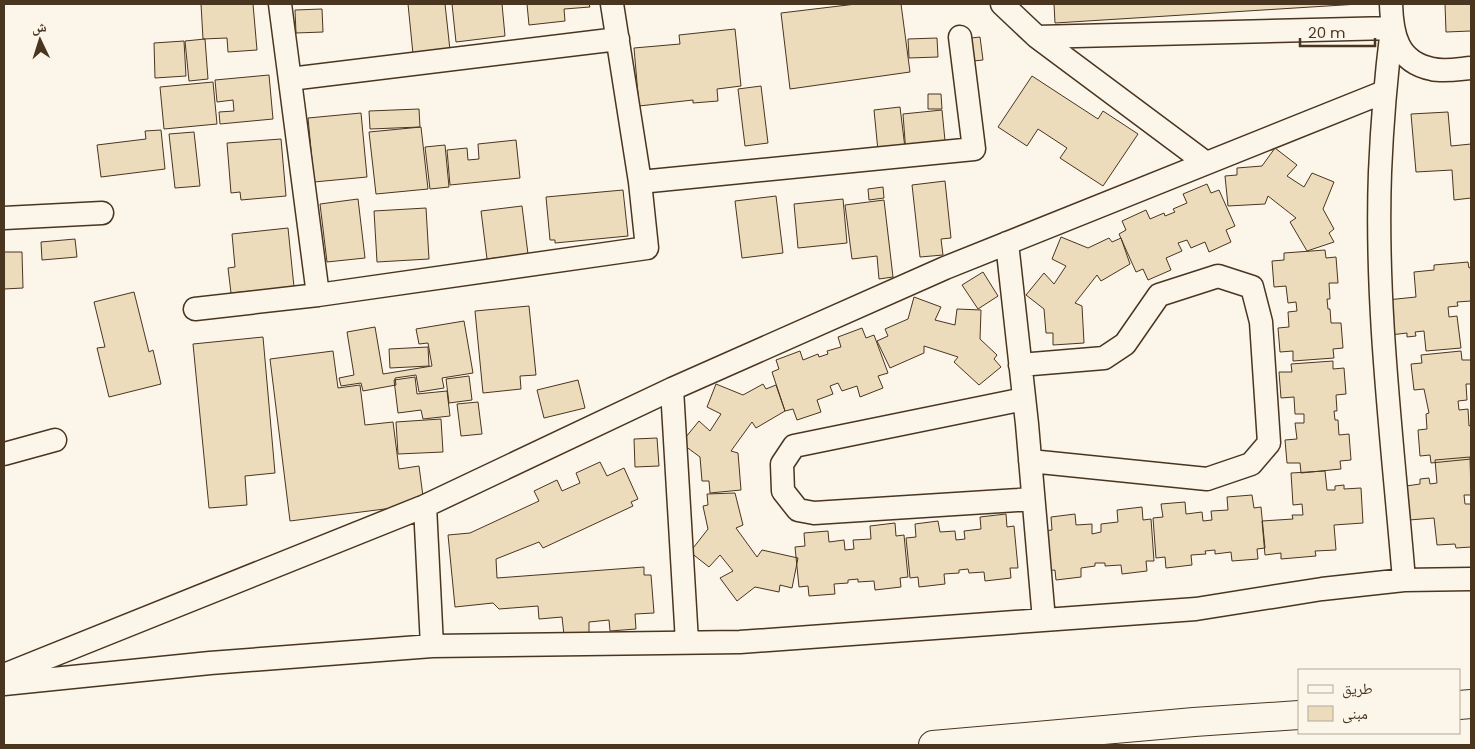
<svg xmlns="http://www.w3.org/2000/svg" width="1475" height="749" viewBox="0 0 1475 749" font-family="Poppins,'Noto Naskh Arabic',sans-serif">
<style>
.building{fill:#ecdcbc;stroke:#4a3520}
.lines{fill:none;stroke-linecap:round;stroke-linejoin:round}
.street-casing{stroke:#4a3520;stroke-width:25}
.highway-casing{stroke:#4a3520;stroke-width:30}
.street{stroke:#fbf6e9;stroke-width:22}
.highway{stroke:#fbf6e9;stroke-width:28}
</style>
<rect width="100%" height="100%" fill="#fbf6e9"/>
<path class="building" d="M201,4H253L257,50L228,52L227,38L203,39Z
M408,4H445L450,50L413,54Z
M452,4H502L505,36L456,42Z
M527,4H589L590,7L564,9L565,21L529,25Z
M856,4H901L910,72L790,89L781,13Z
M1054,4H1359L1055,23Z
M1445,4H1471V31L1446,32Z
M322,9L323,32L296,33L295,10Z
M735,29L741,86L717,89L718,101L693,103V100L639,106L634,48L680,44L679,35Z
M980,37L983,60L964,62L962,39Z
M937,38L938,57L909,58L908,39Z
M205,39L208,79L189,81L185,41Z
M184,41L186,76L155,78L154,43Z
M269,75L273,119L220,124L219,112L234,111L233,100L217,102L215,80Z
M1032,76L1098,119L1103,111L1138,134L1103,186L1060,158L1067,148L1038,129L1027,146L998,127Z
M213,82L217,124L164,129L160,87Z
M761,86L768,143L745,146L738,89Z
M928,94H941L942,109H928Z
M900,107L905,148L878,151L874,110Z
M419,109L420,127L370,129L369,111Z
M942,110L946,151L906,154L903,114Z
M1448,112L1451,146L1471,144V198L1454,200L1452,170L1416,172L1411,114Z
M361,113L367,177L314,182L308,118Z
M421,127L428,189L376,194L369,132Z
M161,130L165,169L101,177L97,145L146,139L145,131Z
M194,132L200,186L175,188L169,134Z
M281,139L286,196L241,200L240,192L231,193L227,143Z
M516,140L520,178L450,185L447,150L467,148L468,160L479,159L478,144Z
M445,145L449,187L430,189L425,147Z
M1275,148L1297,165L1287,176L1304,187L1312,173L1334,182L1323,209L1334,229L1329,233L1334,242L1307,251L1290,222L1296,218L1268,196L1265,204L1228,206L1225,176L1237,175V168L1262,166Z
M945,181L951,238L941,239L943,255L920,257L912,185Z
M1207,184L1211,193L1219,190L1235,226L1226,230L1231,242L1209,252L1205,242L1191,248L1187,240L1178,243L1182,251L1166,258L1171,270L1148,280L1143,269L1136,272L1119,234L1126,230L1122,221L1146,210L1150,219L1164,213L1165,216L1175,212L1173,209L1187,203L1183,194Z
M883,187L884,198L869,200L868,189Z
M623,190L628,236L555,243V240H550L546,197Z
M776,196L783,253L742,258L735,201Z
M358,199L365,258L327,262L320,204Z
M843,199L847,243L798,248L794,204Z
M884,200L893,277L879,279L877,256L852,259L845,205Z
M522,206L528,254L487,259L481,211Z
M426,208L429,259L377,262L374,211Z
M288,228L294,287L231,293L228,268L235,267L232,234Z
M1061,237L1088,248L1109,238L1112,242L1121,238L1130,264L1101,281L1097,275L1075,303L1082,306L1084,343L1053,345V333H1046L1044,309L1026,295L1044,273L1054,284L1066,266L1052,259Z
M75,239L77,257L42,260L41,242Z
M1325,250L1326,258L1336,257L1338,283H1329L1330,299H1327L1328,309H1330L1331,323H1341L1343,348L1333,349L1334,358L1293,361V351L1280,352L1278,328L1289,327L1288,312L1297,311L1296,302L1288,303L1286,286L1274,287L1272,261L1284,260V253Z
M4,252H22L23,288L4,289Z
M1468,262L1469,268L1471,267V301L1457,302L1458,306L1448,307L1449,317L1457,316L1461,348L1426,351L1424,331L1415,332L1416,336L1407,337V333L1390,335L1387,300L1416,297L1414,272L1434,270V265Z
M983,272L998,296L978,309L962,285Z
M134,292L149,352L153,350L161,384L109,397L97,348L105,347L94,302Z
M914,297L941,307L935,320L955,325L957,309L981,310L980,339L997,355L994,359L1001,367L979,385L954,362L958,357L924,346V353L890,368L877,341L888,336L885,329L908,319Z
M529,306L536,375L520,376L521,389L483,393L475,311Z
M464,321L473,373L442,378L444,388L419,392L416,375L395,378L396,385L363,391L361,383L341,386L339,378L354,375L347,332L375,327L383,374L432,366L428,343L419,344L416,329Z
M862,328L866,338L874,335L888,373L878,376L883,388L860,397L857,386L842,391L838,383L830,386L833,394L817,400L821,412L797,420L793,409L785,411L772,372L779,369L776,360L800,351L803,360L818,354L819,357L828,354L827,351L841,347L838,337Z
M263,337L275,473L245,476L247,505L209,508L193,344Z
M428,347L429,366L390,368L389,349Z
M333,351L338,388L360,385L365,425L393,422L399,469L419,466L424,504L290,521L270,359Z
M1461,351L1462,360H1471V384H1466L1467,400L1458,401L1459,410L1468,409L1469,426L1471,425V459L1431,463L1430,455L1420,456L1418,430L1427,429L1426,414L1429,413L1424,389L1414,390L1411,364L1422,363L1421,355Z
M1333,361V369L1344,368L1346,394L1336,395L1337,411H1334L1335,420H1338L1339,435L1349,434L1351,460L1340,461L1341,469L1301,473L1300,463H1287L1285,440L1297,439L1295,423H1304V414H1295L1294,397L1281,398L1279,372H1292L1291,364Z
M469,376L472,400L449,403L446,379Z
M415,377L417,394L447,391L450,416L423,419L421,410L398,413L394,380Z
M578,380L585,408L544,418L537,390Z
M716,384L743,395L763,384L766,389L776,385L785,411L756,428L752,422L731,451L738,453L741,490L710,493L709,481H702L700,457L681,443L699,421L710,431L721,414L707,407Z
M478,402L482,434L461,436L457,404Z
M441,419L443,452L398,454L396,422Z
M657,438L659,466L635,467L634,439Z
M1470,457L1471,495H1464L1465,504H1471V547L1456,548L1455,544L1437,545L1434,518L1409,520L1406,486L1420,484V479L1429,478L1430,484L1437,483L1435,460Z
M600,462L607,476L624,468L638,499L631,502L633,506L543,548L539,542L496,559L497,578L644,567V575H651L654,613L635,614L636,629L610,631L609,620L589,622V633L564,635L562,617L539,619L538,606L499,609L493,603L455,607L448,535L470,533L539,501L534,491L557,480L562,491L580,483L576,473Z
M1325,471L1327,490H1335V486L1344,485V489L1361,488L1363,523L1334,525L1336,550L1315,551L1316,556L1281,559V553L1265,555L1262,521L1293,519L1292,515H1303L1302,504L1293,505L1291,473Z
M735,493L743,525L736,528L757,557L762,550L798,558L792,588L780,585L779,592L755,587L737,601L720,578L733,571L720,555L709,567L690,552L708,529L703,506L708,505L707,494Z
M1252,495L1254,508L1261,507L1265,548L1257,549L1258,559L1232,561L1231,552L1215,554V550L1205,551L1206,554L1191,555L1192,565L1166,568L1165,557L1156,558L1153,518L1163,517L1161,504L1185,502L1186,514L1202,512L1203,521L1212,520L1211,511L1228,510L1227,497Z
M1142,507L1143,520L1151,519L1154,561H1146L1147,571L1122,574L1121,565L1105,566V563H1095V566L1081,568V577L1056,580L1055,570L1046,571L1043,531L1052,530L1051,517L1075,514L1076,525L1092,524V534L1101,532V524L1118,522L1117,510Z
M1006,514L1007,527L1014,526L1018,568H1010L1011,578L985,581L984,572L969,573L968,569L959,570V573L944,574L945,584L919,587L918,577L910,578L906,538L916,537L915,524L938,521L940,532L955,531L956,540L965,539L964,531L981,529L980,517Z
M895,523L896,536L904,535L908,577L900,578L901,587L875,590L874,581L858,582V579L848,580V583L834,584L835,594L809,596L808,586L799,587L795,547L805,546L804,533L828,531L829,542L844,540L845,550L854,549L853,540L871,539L870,526Z"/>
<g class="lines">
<defs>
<path id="street" d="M280,4L318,295
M612,4L640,182L974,149L960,37
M1002,4L1037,37L1392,28C1386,76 1382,124 1380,172C1375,307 1393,445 1404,580
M1391,4C1392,34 1397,62 1432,69C1444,72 1459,69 1471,68
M1037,37L1206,163
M290,79L618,39
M4,218L102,213
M1007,243L1027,424L1044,620
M195,309L318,295L647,248L640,182
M1020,365L1104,358L1125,344L1159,295L1218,276L1252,287L1261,322L1269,443L1251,464L1207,479L1030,461
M672,389L687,642
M1024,399L794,446L782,464L783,491L798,510L814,513L1033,499
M4,454L55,440
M425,506L432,646
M4,675L425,506L672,389L945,268L1384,92
M4,684L210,663L432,646L740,642L1196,609L1322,589L1404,580L1471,579"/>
<path id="highway" d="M1459,705L1471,704
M933,745L1194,722L1299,715"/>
</defs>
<use href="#street" class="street-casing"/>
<use href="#highway" class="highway-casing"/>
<use href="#street" class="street"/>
<use href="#highway" class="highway"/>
</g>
<rect width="1475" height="749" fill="none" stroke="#4a3520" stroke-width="10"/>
<rect x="1298" y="669" width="162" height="65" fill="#fbf6e9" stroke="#b4a999"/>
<rect x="1308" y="685" width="25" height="8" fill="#fbf6e9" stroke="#b4a999"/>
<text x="1342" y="694" font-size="15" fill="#4a3520">طريق</text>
<rect x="1308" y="706" width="25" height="15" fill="#ecdcbc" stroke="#b4a999"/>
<text x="1342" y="719" font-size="15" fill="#4a3520">مبنى</text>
<g transform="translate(40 40) rotate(356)" stroke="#fbf6e9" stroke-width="4" paint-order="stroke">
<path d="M0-4L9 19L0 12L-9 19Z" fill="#4a3520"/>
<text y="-8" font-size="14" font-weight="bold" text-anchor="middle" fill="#4a3520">ش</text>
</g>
<path d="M1300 38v8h75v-8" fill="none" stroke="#4a3520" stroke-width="2.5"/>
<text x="1308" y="38" font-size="15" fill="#4a3520" stroke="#fbf6e9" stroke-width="4" paint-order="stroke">20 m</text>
</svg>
